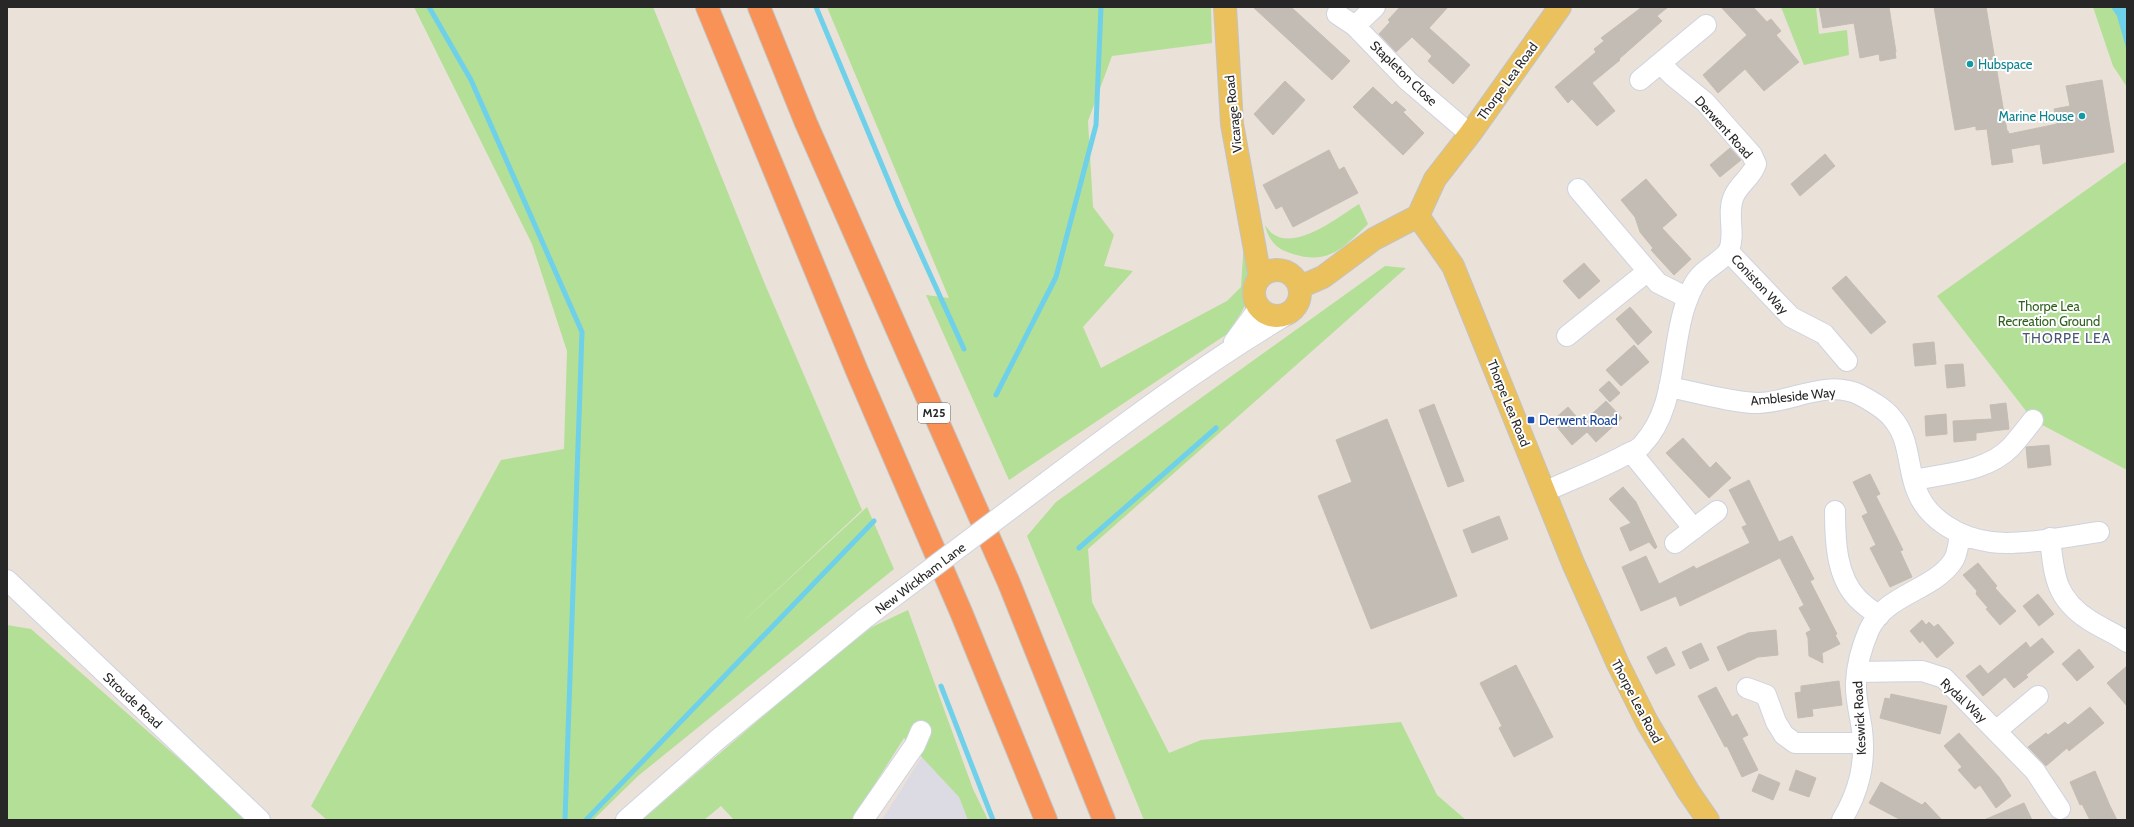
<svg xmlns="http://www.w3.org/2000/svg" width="2134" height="827" viewBox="0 0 2134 827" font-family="Cabin,sans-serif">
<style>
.industrial{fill:#dcdae2}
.green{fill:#b3df97}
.water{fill:#6ed0e9}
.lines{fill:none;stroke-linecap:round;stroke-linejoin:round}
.stream{stroke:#6ed0e9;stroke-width:5}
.building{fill:#c2bcb5;stroke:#c4bdb3}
.minor-casing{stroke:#ced3e0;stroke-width:22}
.major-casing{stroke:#c3c3c3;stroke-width:24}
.highway-casing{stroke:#c3c3c3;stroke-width:24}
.minor{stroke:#fff;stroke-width:20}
.major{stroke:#ebc15d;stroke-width:22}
.highway{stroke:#f89256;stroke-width:22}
.minor-bridge-casing{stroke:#ced3e0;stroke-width:22;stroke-linecap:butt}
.minor-bridge{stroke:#fff;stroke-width:20}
.culture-dot{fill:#0f9aa8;stroke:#fff;stroke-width:1.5}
.transit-dot{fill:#1a4fb4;stroke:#fff;stroke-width:1.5}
.labels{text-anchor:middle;stroke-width:4;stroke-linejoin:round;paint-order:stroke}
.shield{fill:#fff;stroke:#686868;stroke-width:1}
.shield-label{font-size:12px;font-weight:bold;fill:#272727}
.culture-label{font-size:13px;fill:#0d838f;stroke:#fff;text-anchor:start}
.street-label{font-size:13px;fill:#272727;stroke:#fff}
.park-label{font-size:13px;fill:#2e601b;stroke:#fff}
.transit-label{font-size:13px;fill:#164399;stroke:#fff;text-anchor:start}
.neighbourhood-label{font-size:14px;letter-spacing:1px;fill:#4a5476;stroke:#fff}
</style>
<rect width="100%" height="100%" fill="#eae1d9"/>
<path class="industrial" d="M922,757L959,797L968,820H882Z"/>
<path class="green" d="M414,7H653L764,282L862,510L736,628L867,507L894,569L638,776L593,820H327L311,806L501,460L564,449L567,351L532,244Z
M827,7H1211L1212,43L1112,56L1088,121L1093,207L1114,235L1104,266L1133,271L1083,327L1101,368L1227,301L1241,287L1244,242C1260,283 1251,300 1227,334L1009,480L926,295L949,298Z
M1781,7H1816L1819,34L1847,30L1849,55L1804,65Z
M2093,7H2127V87L2113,66Z
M2127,161V470L2033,420L1937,296Z
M1359,204L1368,224C1342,249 1328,266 1290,253C1276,249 1268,239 1265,225C1267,228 1270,232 1273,234C1296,251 1340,216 1359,204Z
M1385,266L1406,268L1088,549L1092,602L1169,753L1201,740L1401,722L1437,795L1466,820H1144L1027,536L1056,502Z
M908,610L973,789L988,820H968L959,797L904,738L852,820H734L721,806L704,820H642L824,664L872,627Z
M7,625L31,629L249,820H7Z"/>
<path class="water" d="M2111,7H2127V51L2117,16Z"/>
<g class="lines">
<path class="stream" d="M429,7L471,80L582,332L565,820
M816,7L899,206L964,349
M996,395L1056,277L1096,125L1101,7
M1079,548L1216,428
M941,686L993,820
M586,820L874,521"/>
</g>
<path class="building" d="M1253,7H1291L1350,61L1332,80Z
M1400,7H1448L1429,28L1470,65L1453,84L1428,61L1432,56L1412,37L1396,52L1379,34L1390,22L1388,20Z
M1642,7H1668L1657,16L1662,21L1619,59L1620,60L1592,83L1615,111L1597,126L1572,99L1568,103L1555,87L1596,52L1594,49L1604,41L1601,38Z
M1721,7H1753L1767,22L1771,19L1781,31L1776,35L1799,62L1764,91L1745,69L1718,93L1703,75L1747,35Z
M1819,7H1889L1896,52H1895L1896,58L1880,61L1879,54L1860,58L1854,23L1823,28Z
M1934,7H1986L2007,131H2008L2009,134L2057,124L2054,109L2070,106L2066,86L2102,80L2114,152L2043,164L2040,144L2011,149L2013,162L1992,165L1987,129L1976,130V126L1955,130Z
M1285,81L1305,100L1273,135L1254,114Z
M1373,87L1392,105L1396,101L1406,110L1403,112L1424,133L1403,155L1353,107Z
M1730,148L1741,160L1720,177L1710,165Z
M1329,150L1339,170L1344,167L1358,193L1293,227L1282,206L1276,209L1263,185Z
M1825,154L1835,166L1800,196L1791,184Z
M1646,179L1677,215L1662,228L1691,259L1674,275L1651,250L1653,248L1640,232L1635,217L1621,200Z
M1584,263L1600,281L1579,299L1563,281Z
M1846,276L1886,322L1871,334L1832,288Z
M1630,307L1652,332L1638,345L1616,319Z
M1934,342L1936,364L1915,366L1913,344Z
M1634,345L1649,362L1621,386L1606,370Z
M1963,364L1965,386L1947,388L1945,365Z
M1609,381L1620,393L1610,402L1599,390Z
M1606,401L1622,418L1596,442L1587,432L1572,445L1552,421L1568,407L1582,423Z
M2006,403L2009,429L1976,433V440L1954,442L1953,421L1992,419L1990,405Z
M1434,404L1464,481L1448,487L1419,410Z
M1946,414L1947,434L1926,436L1925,416Z
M1387,419L1457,596L1371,629L1318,496L1352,482L1336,440Z
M1683,438L1710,468L1716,462L1731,478L1709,498L1666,453Z
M2049,445L2051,465L2028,468L2026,447Z
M1870,474L1880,494L1876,496L1903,550L1900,551L1912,577L1890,587L1870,548L1876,545L1862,516L1868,513L1853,482Z
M1749,480L1779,542L1792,536L1814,579L1810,581L1837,634L1835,635L1840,644L1822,653L1823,663L1809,656L1808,638L1806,633L1811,630L1799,608L1804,605L1780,558L1680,606L1676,596L1641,611L1622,567L1646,556L1659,584L1694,566L1696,569L1750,543L1742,527L1747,525L1729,490Z
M1623,487L1636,502L1657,547L1655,549L1649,542L1630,551L1620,528L1631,523L1609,499Z
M1499,516L1508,539L1472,553L1463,530Z
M1978,563L1997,586L1995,588L2016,611L2000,625L1986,609L1988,608L1976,594L1977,591L1963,575Z
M2038,594L2054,614L2039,626L2023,606Z
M1922,620L1926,625L1929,622L1934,627L1938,624L1954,643L1937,658L1922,640L1920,643L1910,631Z
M1776,630L1778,655L1758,657L1728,671L1717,647L1748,633Z
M2042,638L2054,652L2026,675L2028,677L2014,688L2005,677L1983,696L1966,676L1980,665L1988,674L2026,642L2030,648Z
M1701,643L1709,660L1690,669L1682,652Z
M1666,647L1675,665L1656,674L1647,657Z
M2079,649L2094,667L2077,681L2062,664Z
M1516,665L1553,737L1514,757L1499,728L1502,726L1480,683Z
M2127,666V706L2107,683Z
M1839,681L1842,705L1812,709L1813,716L1798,718L1795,693L1801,692V686Z
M1716,687L1732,717L1737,714L1748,735L1742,738L1758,770L1742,777L1727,746L1725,747L1698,696Z
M1891,694L1947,706L1940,734L1880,718L1885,698L1890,699Z
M2090,707L2104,723L2069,751L2067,748L2046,766L2028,747L2046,733L2048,735L2065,722L2068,725Z
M1959,733L1999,777L2011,796L1996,808L1980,785L1975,789L1958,770L1962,767L1944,746Z
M1796,770L1816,778L1809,797L1789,790Z
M2095,771L2110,806L2117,820H2090L2082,804L2080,805L2070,782Z
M1759,774L1780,783L1773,800L1752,791Z
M1881,782L1922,805L1925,802L1942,820H1901L1869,803Z
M2024,803L2032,820H1984Z"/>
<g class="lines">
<defs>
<path id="minor" d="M1337,14L1355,26L1408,81L1470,134
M1355,26L1375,7
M1640,80L1706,25
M1578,189L1658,283L1688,298
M1728,251L1791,317L1824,334L1847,361
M1567,336L1648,271
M1234,342L1259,308
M1669,387C1695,392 1732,403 1759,403C1792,402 1827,379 1860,395C1871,401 1884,408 1892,418C1910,438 1907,465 1916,489C1927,520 1960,538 1991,542C2020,546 2069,536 2099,532
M1631,452L1694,529
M1914,480C1947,473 1987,472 2011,447C2019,438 2026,429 2033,420
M1048,481C1126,422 1204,364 1288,314
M1544,492C1572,479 1600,469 1627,454C1632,452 1639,449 1642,445C1677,408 1670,352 1685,306C1689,295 1693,282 1702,274C1708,268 1726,257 1729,250C1736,233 1726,213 1734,196C1739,184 1752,177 1756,164L1752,155L1705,102L1673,76L1661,64
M1835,511C1835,540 1836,577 1858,599C1864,605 1872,611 1879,616
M2050,538C2054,575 2055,598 2089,620C2101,628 2115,633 2127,642
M1675,543L1717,511
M7,580L260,820
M1857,672L1922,671L1944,678L2035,771L2060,809
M1747,688L1766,695L1776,722L1784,735L1795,743H1862
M1996,731L2038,696
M626,820L717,740L864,619
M863,820L915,745L921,731
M1842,820C1859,791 1866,764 1862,730C1860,714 1855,699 1856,682C1857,664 1862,646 1869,630C1885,594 1933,591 1953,561C1958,554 1958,544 1960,535"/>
<path id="major" d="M1225,7L1232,124L1260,277
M1418,216L1453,266L1573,563L1618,664L1647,722L1688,791L1708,820
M1418,216L1435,179L1470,134L1560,7
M1254 293a23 23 0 1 1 46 0a23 23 0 1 1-46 0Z
M1300,287L1323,277L1374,239L1418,216"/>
<path id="highway" d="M707,7L857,371L961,612L1046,820
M759,7L806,123L1009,583L1104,820"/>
</defs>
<use href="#minor" class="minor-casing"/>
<use href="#major" class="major-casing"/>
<use href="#highway" class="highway-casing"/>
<use href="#minor" class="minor"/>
<use href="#major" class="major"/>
<use href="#highway" class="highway"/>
<defs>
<path id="minor-bridge" d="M864,619L1048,481"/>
</defs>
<use href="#minor-bridge" class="minor-bridge-casing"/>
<use href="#minor-bridge" class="minor-bridge"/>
</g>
<g class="culture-dot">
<circle cx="1970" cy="64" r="4"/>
<circle cx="2082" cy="116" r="4"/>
</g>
<rect class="transit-dot" x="1527" y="416" width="8" height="8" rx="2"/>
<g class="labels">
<rect class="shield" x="918" y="403" width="32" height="20" rx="3"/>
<g class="shield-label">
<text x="934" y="417">M25</text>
</g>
<g class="culture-label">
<text x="1978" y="69">Hubspace</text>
<text x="2074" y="121" text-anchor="end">Marine House</text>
</g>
<g class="street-label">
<text transform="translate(1404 73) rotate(44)" y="5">Stapleton Close</text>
<text transform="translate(1507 81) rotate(-54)" y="5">Thorpe Lea Road</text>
<text transform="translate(1233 114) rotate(-96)" y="5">Vicarage Road</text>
<text transform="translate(1724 127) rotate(48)" y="5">Derwent Road</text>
<text transform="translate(1760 284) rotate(47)" y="5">Coniston Way</text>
<text transform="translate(1793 396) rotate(-6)" y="5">Ambleside Way</text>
<text transform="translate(1509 403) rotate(68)" y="5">Thorpe Lea Road</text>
<text transform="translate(920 578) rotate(-37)" y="5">New Wickham Lane</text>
<text transform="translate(133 700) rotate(43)" y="5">Stroude Road</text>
<text transform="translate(1964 700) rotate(43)" y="5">Rydal Way</text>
<text transform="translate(1637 701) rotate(62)" y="5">Thorpe Lea Road</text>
<text transform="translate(1859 718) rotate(-93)" y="5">Keswick Road</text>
</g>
<g class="park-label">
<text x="2049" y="311">Thorpe Lea<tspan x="2049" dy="15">Recreation Ground</tspan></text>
</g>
<g class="transit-label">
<text x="1539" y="425">Derwent Road</text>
</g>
<g class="neighbourhood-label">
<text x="2067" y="343">THORPE LEA</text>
</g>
</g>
<rect width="2134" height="827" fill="none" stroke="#272727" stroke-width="16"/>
</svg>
